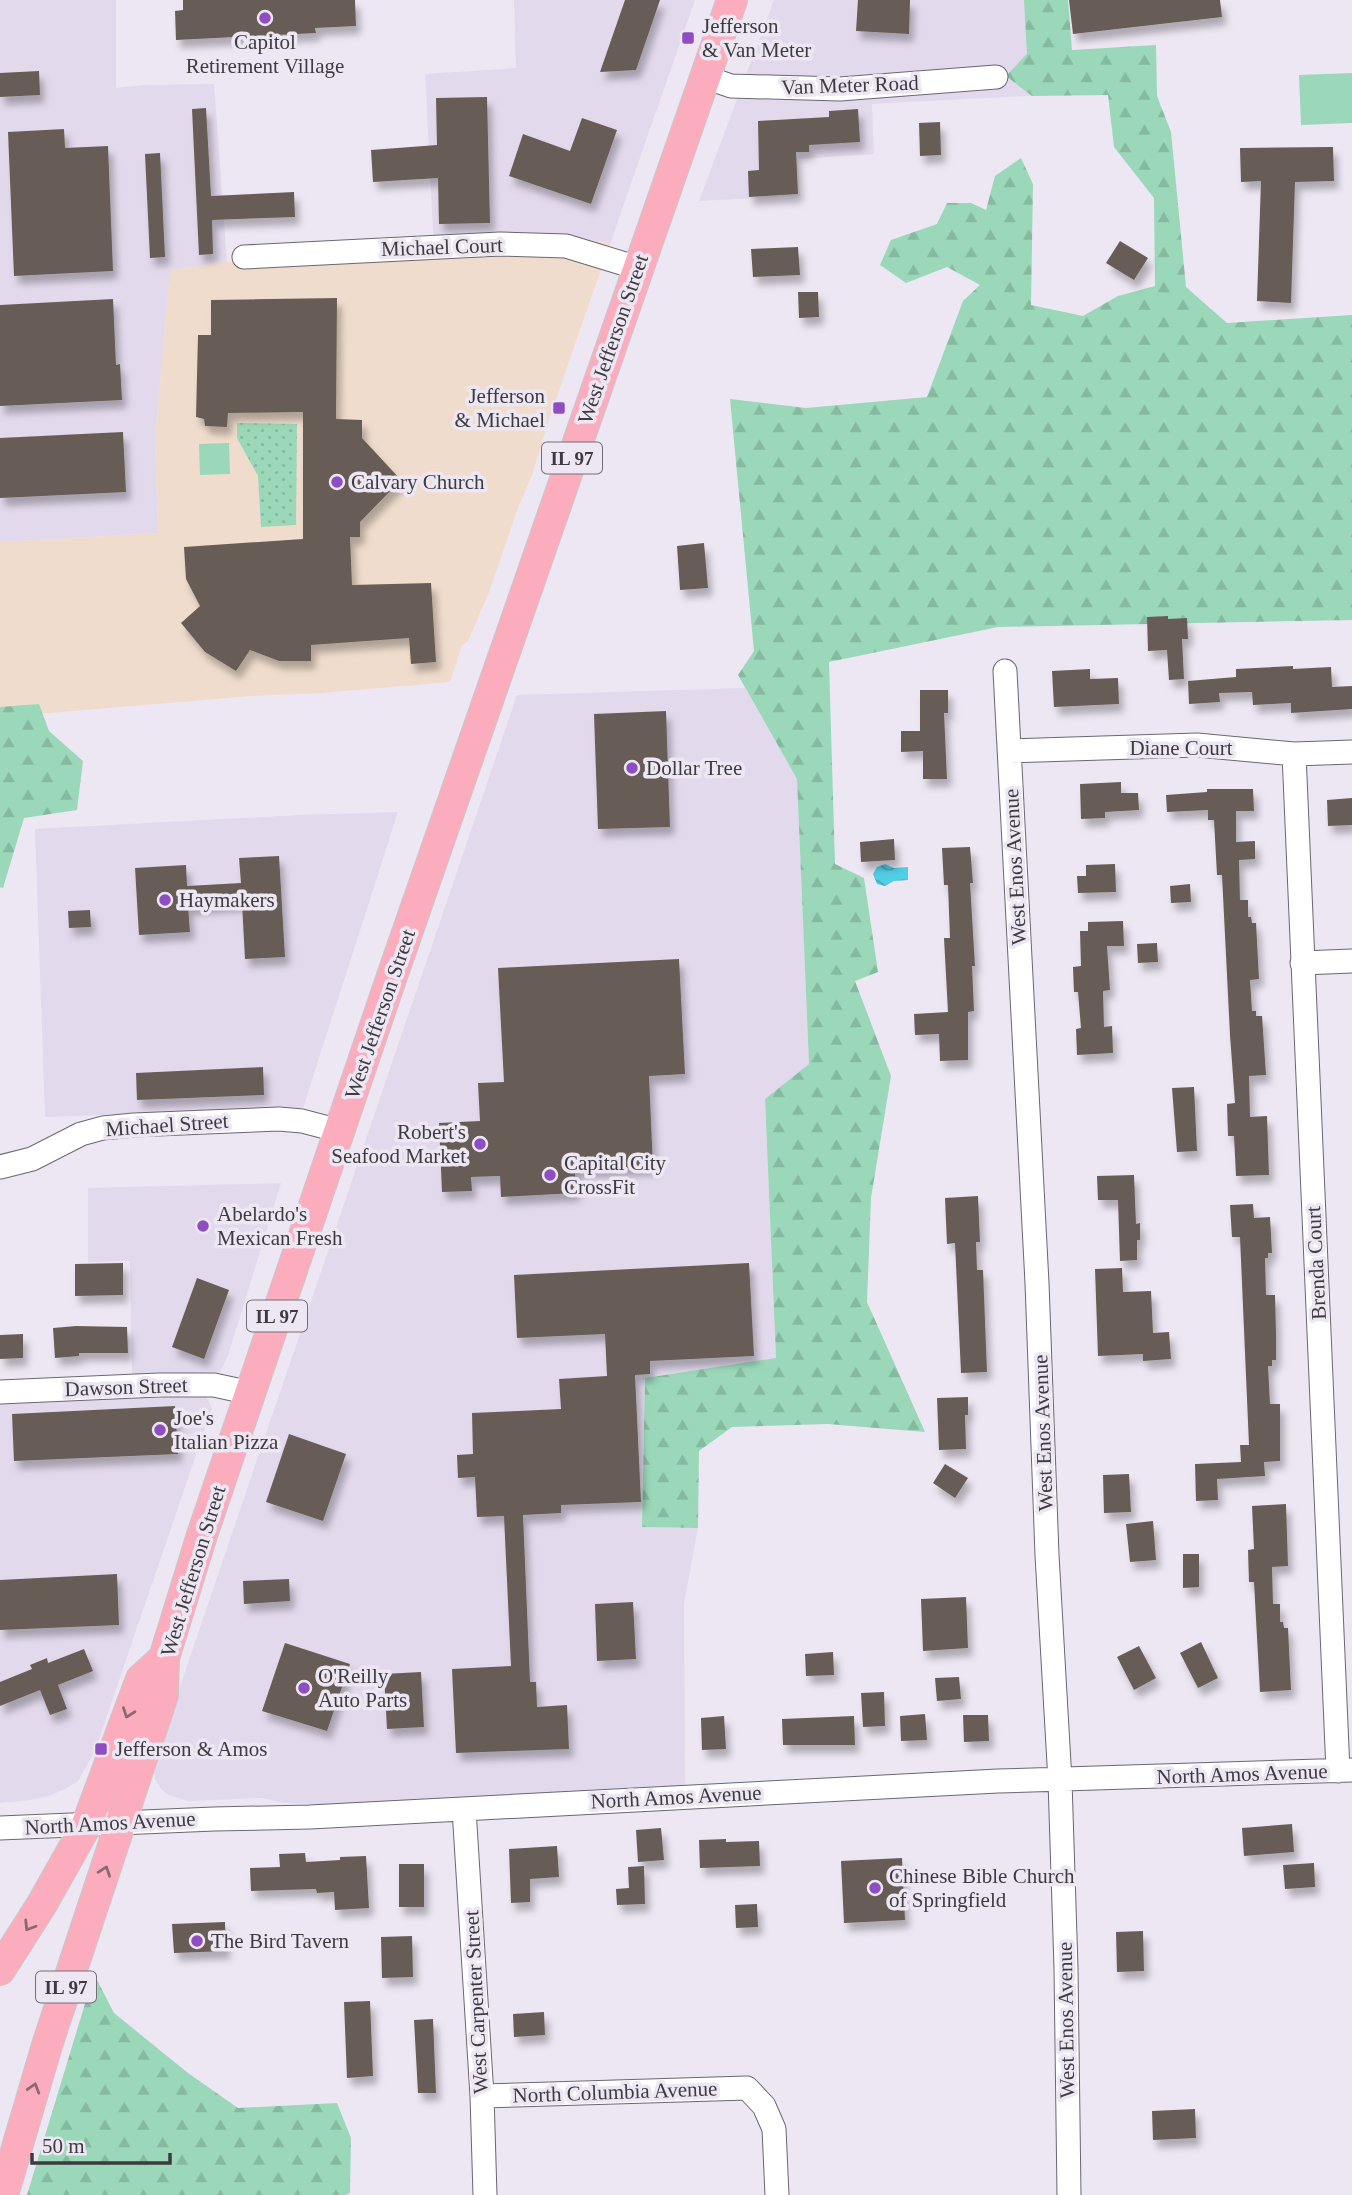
<svg xmlns="http://www.w3.org/2000/svg" width="1352" height="2195" viewBox="0 0 1352 2195" font-family="Georgia,serif">
<style>
.built{fill:#e2d9ec}
.education{fill:#efdccc}
.green{fill:#9ad8b9}
.forest{fill:url(#forest-firs)}
.park{fill:url(#park-dots)}
.water{fill:url(#water-waves)}
.building{fill:#685d56;filter:url(#shadow)}
.lines{fill:none;stroke-linecap:round;stroke-linejoin:round}
.minor-casing{stroke:#6b6671;stroke-width:25}
.major-casing{stroke:#c9c8ca;stroke-width:32}
.minor{stroke:#fff;stroke-width:23}
.major{stroke:#fbadbd;stroke-width:30}
.oneway{stroke:#8a6972}
.poi-dot{fill:#8f4dc2;stroke:#ede7f3;stroke-width:2.5}
.labels{text-anchor:middle;stroke-width:7;stroke-linejoin:round;paint-order:stroke}
.shield{fill:#ede7f3;stroke:#726f76;stroke-width:2}
.shield-label{font-size:19px;font-weight:bold;fill:#3e3b40}
.poi-label{font-size:21px;fill:#3e3b40;stroke:#ede7f3;text-anchor:start}
.street-label{font-size:21px;fill:#3e3b40;stroke:#ede7f3}
</style>
<defs>
<pattern id="forest-firs" width="22" height="20" patternUnits="userSpaceOnUse" patternTransform="scale(1.75)"><rect width="22" height="20" fill="#9ad8b9"/><path d="M5 1l3.5 6h-7zM16 11l3.5 6h-7z" fill="#86baa0"/></pattern>
<pattern id="park-dots" width="8" height="8" patternUnits="userSpaceOnUse" patternTransform="scale(1.75)"><rect width="8" height="8" fill="#9ad8b9"/><path d="M2 2h.1M6 6h.1" fill="none" stroke="#86baa0" stroke-width="1.8" stroke-linecap="round"/></pattern>
<pattern id="water-waves" width="16" height="10" patternUnits="userSpaceOnUse" patternTransform="scale(1.75)"><rect width="16" height="10" fill="#51cee5"/><path d="M0 5q4-4 8 0t8 0" fill="none" stroke="#45a8bb"/></pattern>
<filter id="shadow"><feDropShadow dx="4.5" dy="8" stdDeviation="3.5" flood-color="#0004"/></filter>
</defs>
<rect width="100%" height="100%" fill="#ede7f3"/>
<path class="built" d="M0,0H116V88L143,85L214,84L227,262L170,270L155,439L158,533L0,542Z
M514,0H695L611,241L434,250L425,74L516,68Z
M774,0H1057L1062,94L872,104L874,154L798,159L800,196L699,201Z
M745,688L797,779L809,1064L765,1099L776,1359L645,1378L642,1527L698,1528L684,1603L685,1787L337,1805L283,1803L263,1798L188,1801L168,1795L161,1789L155,1779L154,1763L517,695Z
M398,812L303,1108L45,1117L35,829L301,815Z
M281,1183L228,1356L220,1372L132,1375L130,1261L88,1262V1188Z
M205,1394L212,1408L95,1751L78,1781L67,1788L49,1796L30,1800L0,1803V1401Z"/>
<path class="education" d="M611,241L549,419L532,475L518,508L489,592L468,641L462,645L450,682L322,693L251,696L50,713L0,714V542L158,533L155,439L170,270L227,262Z"/>
<path class="green" d="M1352,73V123L1301,125L1299,75Z
M229,443L230,474L200,475L199,444Z"/>
<path class="forest" d="M1024,0H1068L1072,50L1156,45L1157,96L1171,132L1186,287L1227,323L1352,315V620L998,627L829,662L835,864L864,878L878,972L855,981L891,1076L871,1198L867,1302L925,1432L828,1424L732,1427L699,1451L698,1528L642,1527L645,1378L776,1358L765,1099L809,1064L797,779L738,675L754,651L730,399L806,408L927,397L963,301L980,285L947,267L906,283L880,265L891,240L937,224L947,203H971L986,210L995,176L1021,158L1033,184L1031,305L1083,316L1118,296L1155,286L1154,198L1114,147L1108,95L1032,96L1006,76L1027,54Z
M39,704L49,731L83,761L77,810L24,818L3,888L0,887V707Z
M94,1974L114,2013L188,2073L238,2108L337,2103L351,2138L350,2193L346,2195H27Z"/>
<path class="park" d="M237,423L297,424L296,525L261,527L258,476L237,438Z"/>
<path class="water" d="M885,864L894,868L908,867V880L894,881L885,886L877,884L873,874L877,867Z"/>
<path class="building" d="M183,0H355L356,26L315,28L316,33L176,40L175,11L183,10Z
M625,0H660L636,70L600,72Z
M858,0H910L909,34L856,31Z
M1069,0H1220L1222,17L1073,34Z
M39,71L40,95L0,97V73Z
M487,97L490,223L439,224L438,178L373,182L371,150L437,145L436,98Z
M206,108L211,196L294,192L295,217L212,220L213,254L199,255L192,109Z
M858,109L860,142L809,145V152H796L798,194L749,197L748,171L759,170L758,121L829,117V111Z
M582,118L617,130L591,204L509,176L523,134L570,151Z
M940,122L941,155L920,156L919,123Z
M64,129L65,148L108,146L113,271L14,276L8,132Z
M1333,147L1334,181L1295,182L1291,303L1257,301L1261,181L1241,182L1240,148Z
M160,153L165,257L150,258L145,154Z
M1120,241L1148,258L1134,280L1106,263Z
M798,247L800,275L753,277L751,249Z
M798,292H818L819,317L799,318Z
M337,298L336,419L362,420V438L401,480L360,522V537H350L352,585L431,583L436,662L411,664L409,638L311,645V661H279L250,650L236,671L205,652L181,623L200,606L186,579L184,547L303,539V412L228,413L227,427L205,426L204,419L196,417L198,335H211V300Z
M113,299L116,365L120,364L122,400L0,406V305Z
M123,432L126,492L0,498V438Z
M704,543L708,588L680,590L677,546Z
M1168,616V619L1187,618L1188,639H1182L1184,679L1169,680L1167,650L1148,651L1147,617Z
M1293,666V669L1331,667L1332,687L1352,686V709L1291,713V703L1253,705L1252,692L1219,693L1220,702L1189,704L1188,681L1236,677V669Z
M1090,669V679L1118,678L1119,704L1054,707L1052,671Z
M920,690H948V713H944L947,779H923V751L901,752V731H920Z
M666,711L670,827L598,829L594,714Z
M1121,782V793H1138L1139,810L1105,812V818L1081,819L1080,784Z
M1207,789H1253L1254,811H1236V842L1255,841V859L1239,860L1240,900H1248V917H1251L1252,923H1256L1259,979L1250,980L1252,1011H1256V1016H1262L1266,1075L1249,1076L1250,1117L1267,1116L1269,1175L1236,1176L1234,1136H1228L1227,1104L1235,1103L1230,1035L1222,875H1217L1214,820H1208V810L1167,812L1166,795L1207,792Z
M1352,798V825L1328,826L1327,800Z
M894,839L895,860L861,862L860,842Z
M970,847L973,883H970L975,966H972L974,1011L968,1012V1060L940,1061L939,1034L915,1035L914,1014L948,1012L944,938H950L948,885H944L942,848Z
M279,856L285,957L245,959L242,903L188,907L190,932L139,935L135,868L186,865L187,886L241,883L239,858Z
M1115,864L1116,892L1078,893L1077,876H1086V865Z
M1190,884L1191,902L1171,903L1170,886Z
M90,910L91,927L69,928L68,911Z
M1123,921L1124,946H1107L1110,990L1103,991L1104,1027L1112,1026L1113,1053L1077,1055L1076,1029L1081,1028L1078,992H1074L1073,967L1081,966L1080,931H1088V922Z
M1157,943L1158,962L1138,963L1137,944Z
M679,959L685,1074L649,1076L653,1167L575,1170L576,1193L501,1197L500,1176L471,1177L472,1191L442,1192L439,1123L480,1121L478,1083L504,1082L498,968Z
M263,1067L264,1095L137,1100L136,1073Z
M1194,1087L1197,1151L1177,1152L1172,1088Z
M1134,1175L1136,1224L1140,1223V1240H1137V1260L1120,1261L1118,1200H1098L1097,1176Z
M978,1196L980,1242H976L977,1270H983L987,1372L961,1373L955,1243L947,1244L945,1198Z
M1253,1204L1254,1218L1270,1217L1272,1253H1268V1258H1265L1266,1295H1275L1276,1334V1360H1272V1366H1268L1270,1404H1280V1461L1264,1462L1265,1476L1217,1479L1218,1500L1196,1501L1195,1464L1241,1462L1240,1445H1249L1240,1237H1232L1230,1205Z
M123,1263V1295L75,1296V1264Z
M749,1263L754,1356L650,1361V1374L635,1375L641,1502L561,1505V1513L523,1515L530,1682H536L537,1707L567,1705L569,1749L456,1753L452,1669L511,1666L504,1516L477,1517L475,1477L458,1478L457,1455L473,1454L472,1413L561,1409L559,1379L607,1376L605,1334L517,1338L514,1275Z
M1122,1268L1123,1292L1151,1291L1153,1333L1169,1332L1171,1359L1143,1361V1354L1098,1356L1095,1269Z
M197,1278L229,1290L204,1359L172,1347Z
M76,1326L127,1327L128,1353H79V1356L55,1358L53,1328Z
M23,1334V1358L0,1359V1335Z
M968,1397V1415H965L966,1449L939,1450L937,1398Z
M175,1406L178,1454L14,1461L12,1414Z
M289,1434L346,1454L323,1521L266,1502Z
M945,1464L968,1478L955,1498L933,1483Z
M1129,1474L1131,1512L1104,1513L1103,1475Z
M1286,1504L1288,1566L1272,1567L1273,1604H1280V1622H1283L1284,1628H1288L1291,1690L1260,1692L1254,1582H1249L1248,1550L1254,1549L1252,1506Z
M1153,1521L1156,1560L1130,1562L1126,1524Z
M1183,1554H1199V1587L1183,1588Z
M117,1574L119,1625L0,1630V1580Z
M289,1579L290,1601L244,1604L243,1581Z
M966,1597L968,1648L923,1651L921,1599Z
M633,1602L636,1659L597,1661L595,1604Z
M1201,1642L1218,1678L1198,1688L1180,1653Z
M285,1643L350,1664L327,1731L262,1711Z
M1139,1646L1156,1678L1134,1690L1117,1657Z
M84,1649L93,1671L58,1685L67,1709L50,1715L40,1690L0,1706V1682L32,1669L30,1665L47,1658L48,1663Z
M833,1652L834,1675L806,1676L805,1654Z
M421,1672L424,1727L387,1729L384,1674Z
M959,1677L961,1699L937,1701L935,1678Z
M884,1692L885,1726L863,1727L861,1693Z
M925,1714L927,1740L901,1741L900,1716Z
M963,1715H988L989,1741L964,1742Z
M724,1716L726,1749L702,1750L701,1718Z
M854,1716L855,1745H783L782,1719Z
M1292,1824L1294,1852L1244,1856L1242,1828Z
M661,1828L664,1860L638,1862L636,1830Z
M726,1839V1842L759,1841L760,1866L700,1868L699,1840Z
M557,1846L559,1877L530,1879V1902L511,1903L509,1849Z
M305,1853L306,1862L340,1860V1857L366,1856L369,1908L335,1910L334,1892L317,1893L316,1889L251,1891L250,1868L280,1867L279,1854Z
M902,1858L905,1920L844,1923L841,1861Z
M1314,1863L1315,1887L1285,1889L1283,1865Z
M399,1864H424V1907H399Z
M644,1866L645,1904L617,1905L616,1889L629,1888L628,1867Z
M757,1904L758,1927L736,1928L735,1905Z
M225,1922L226,1951L174,1953L172,1924Z
M1143,1931L1144,1971L1117,1972L1116,1932Z
M412,1936L413,1977L382,1978L381,1937Z
M370,2001L373,2076L347,2078L344,2002Z
M544,2012L545,2035L514,2037L513,2014Z
M433,2019L436,2093H418L414,2020Z
M1195,2109L1196,2138L1153,2140L1152,2111Z"/>
<g class="lines">
<defs>
<path id="minor" d="M705,77L731,86L840,89L996,77
M244,257L500,244L566,246L638,268
M1005,671L1037,1283L1047,1555L1060,1781L1066,1968L1069,2195
M1010,751L1197,745L1294,754L1352,752
M1294,754L1338,1771
M1302,963L1352,961
M0,1167L32,1159L81,1134L103,1128L134,1125L279,1119L302,1121L340,1131
M0,1392L159,1385H214L251,1393
M464,1809L482,2096L485,2195
M0,1828L214,1819L310,1817L998,1781L1352,1770
M482,2096L747,2088L764,2106L774,2129L777,2195"/>
<path id="major" d="M0,1970L42,1904L87,1824L141,1679L164,1658
M3,2195L48,2042L163,1695L164,1658L202,1535L392,976L732,0"/>
</defs>
<use href="#minor" class="minor-casing"/>
<use href="#major" class="major-casing"/>
<use href="#minor" class="minor"/>
<use href="#major" class="major"/>
</g>
<defs><path id="oneway-chevron" d="M-2-3.5L2.5 0L-2 3.5" fill="none" stroke-width="1.6" stroke-linecap="round" stroke-linejoin="round" transform="scale(1.75)"/></defs>
<g class="oneway">
<use href="#oneway-chevron" transform="translate(128 1713) rotate(110)"/>
<use href="#oneway-chevron" transform="translate(105 1871) rotate(-71)"/>
<use href="#oneway-chevron" transform="translate(29 1926) rotate(122)"/>
<use href="#oneway-chevron" transform="translate(34 2088) rotate(-73)"/>
</g>
<g class="poi-dot">
<circle cx="265" cy="18" r="7"/>
<rect x="681" y="31" width="14" height="14" rx="3.5"/>
<rect x="552" y="401" width="14" height="14" rx="3.5"/>
<circle cx="337" cy="482" r="7"/>
<circle cx="632" cy="768" r="7"/>
<circle cx="165" cy="900" r="7"/>
<circle cx="480" cy="1144" r="7"/>
<circle cx="550" cy="1175" r="7"/>
<circle cx="203" cy="1226" r="7"/>
<circle cx="160" cy="1430" r="7"/>
<circle cx="304" cy="1688" r="7"/>
<rect x="94" y="1742" width="14" height="14" rx="3.5"/>
<circle cx="875" cy="1888" r="7"/>
<circle cx="197" cy="1941" r="7"/>
</g>
<g class="labels">
<g class="shield">
<rect x="542" y="442.5" width="60" height="31" rx="5"/>
<rect x="247" y="1300.5" width="60" height="31" rx="5"/>
<rect x="36" y="1971.5" width="60" height="31" rx="5"/>
</g>
<g class="shield-label">
<text x="572" y="465">IL 97</text>
<text x="277" y="1323">IL 97</text>
<text x="66" y="1994">IL 97</text>
</g>
<g class="poi-label">
<text x="702" y="33">Jefferson<tspan x="702" dy="24">&amp; Van Meter</tspan></text>
<text x="265" y="49" text-anchor="middle">Capitol<tspan x="265" dy="24">Retirement Village</tspan></text>
<text x="545" y="403" text-anchor="end">Jefferson<tspan x="545" dy="24">&amp; Michael</tspan></text>
<text x="351" y="489">Calvary Church</text>
<text x="646" y="775">Dollar Tree</text>
<text x="179" y="907">Haymakers</text>
<text x="466" y="1139" text-anchor="end">Robert's<tspan x="466" dy="24">Seafood Market</tspan></text>
<text x="564" y="1170">Capital City<tspan x="564" dy="24">CrossFit</tspan></text>
<text x="217" y="1221">Abelardo's<tspan x="217" dy="24">Mexican Fresh</tspan></text>
<text x="174" y="1425">Joe's<tspan x="174" dy="24">Italian Pizza</tspan></text>
<text x="318" y="1683">O'Reilly<tspan x="318" dy="24">Auto Parts</tspan></text>
<text x="115" y="1756">Jefferson &amp; Amos</text>
<text x="889" y="1883">Chinese Bible Church<tspan x="889" dy="24">of Springfield</tspan></text>
<text x="211" y="1948">The Bird Tavern</text>
</g>
<g class="street-label">
<text transform="translate(850 85) rotate(-2)" y="7">Van Meter Road</text>
<text transform="translate(442 247) rotate(-2)" y="7">Michael Court</text>
<text transform="translate(613 339) rotate(-71)" y="7">West Jefferson Street</text>
<text x="1181" y="755">Diane Court</text>
<text transform="translate(1015 867) rotate(-93)" y="7">West Enos Avenue</text>
<text transform="translate(380 1014) rotate(-71)" y="7">West Jefferson Street</text>
<text transform="translate(167 1125) rotate(-4)" y="7">Michael Street</text>
<text transform="translate(1316 1263) rotate(-93)" y="7">Brenda Court</text>
<text transform="translate(126 1387) rotate(-2)" y="7">Dawson Street</text>
<text transform="translate(1043 1433) rotate(-92)" y="7">West Enos Avenue</text>
<text transform="translate(193 1571) rotate(-73)" y="7">West Jefferson Street</text>
<text transform="translate(1242 1774) rotate(-2)" y="7">North Amos Avenue</text>
<text transform="translate(676 1797) rotate(-3)" y="7">North Amos Avenue</text>
<text transform="translate(110 1823) rotate(-3)" y="7">North Amos Avenue</text>
<text transform="translate(476 2002) rotate(-93)" y="7">West Carpenter Street</text>
<text transform="translate(1066 2020) rotate(-91)" y="7">West Enos Avenue</text>
<text transform="translate(615 2092) rotate(-2)" y="7">North Columbia Avenue</text>
</g>
</g>
<path d="M32 2153v10h138v-10" fill="none" stroke="#3e3b40" stroke-width="3.5"/>
<text x="42" y="2153" font-size="21" fill="#3e3b40" stroke="#ede7f3" stroke-width="5" paint-order="stroke">50 m</text>
</svg>
